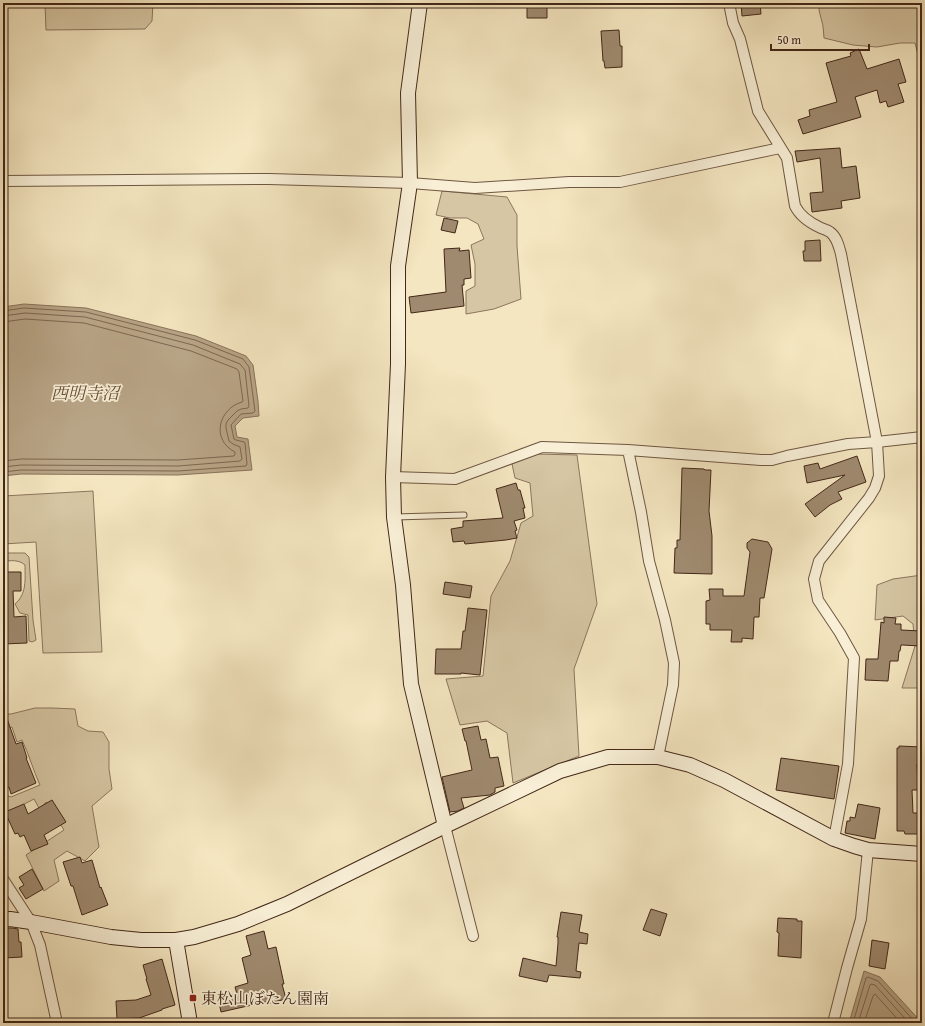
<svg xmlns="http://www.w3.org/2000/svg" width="925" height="1026" viewBox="0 0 925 1026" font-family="'Gentium Book Plus','Noto Serif JP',serif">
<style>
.green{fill:#d6c6a3;stroke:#8c765e}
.water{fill:#b8a587;stroke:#89735b}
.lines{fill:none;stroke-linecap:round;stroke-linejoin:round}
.shore{stroke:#7e6650;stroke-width:1}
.building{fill:#9f8a6f;stroke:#432718}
.lane-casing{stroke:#6f5742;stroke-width:7}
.street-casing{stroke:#6f5742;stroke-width:12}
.secondary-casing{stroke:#432718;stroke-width:16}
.lane{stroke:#f8efd6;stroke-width:5}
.street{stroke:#f8efd6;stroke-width:10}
.secondary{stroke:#f8efd6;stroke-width:14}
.poi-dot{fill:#8f2418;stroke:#f8efd6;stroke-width:1.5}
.labels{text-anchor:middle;stroke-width:3.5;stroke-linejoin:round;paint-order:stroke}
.poi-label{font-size:16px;fill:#432718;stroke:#f8efd6;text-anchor:start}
.water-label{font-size:17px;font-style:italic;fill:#664d39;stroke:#f8efd6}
</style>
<rect width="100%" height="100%" fill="#f4e6c0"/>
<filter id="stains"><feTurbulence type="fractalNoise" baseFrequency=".005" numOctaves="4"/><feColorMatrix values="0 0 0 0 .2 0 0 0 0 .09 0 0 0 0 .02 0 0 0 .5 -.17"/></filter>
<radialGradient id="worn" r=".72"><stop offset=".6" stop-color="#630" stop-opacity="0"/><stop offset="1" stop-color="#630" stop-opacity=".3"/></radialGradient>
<path class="green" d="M45,3H153L152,21L145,29L46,30Z
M820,3H922V70L915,43H900L877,47L853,45L824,38L823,26L819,10Z
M442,191L507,197L517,215V246L521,299L494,309L466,314V291L475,286V264L471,245L484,239L478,224L467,218H450L436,215Z
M535,454L577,455L597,604L574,669L579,756L513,783L507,733L487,721L460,725L446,679L483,676L491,596L510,561L521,523L533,516L530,483L515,478L512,464Z
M93,491L102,652L43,653L36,542L3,544V496Z
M3,553H25L29,557L33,620L36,640L32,642L29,641L28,615L20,613L15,604C27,594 25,579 25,565C18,559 11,561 3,561Z
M922,575V688H902L915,646L913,624L903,616L875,620L877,585L893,579Z
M35,708H52L75,709L78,726L88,731L103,732L109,742V769L112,789L92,806L99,847L85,861L67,851L54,860L59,881L44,891L26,855L64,830L46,802L40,810L34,799L3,815V794L11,797L40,785C33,770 29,754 22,740L17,742L12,727L3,730V714H11Z"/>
<path class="water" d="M24,304L86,308L196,336L246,356L253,365L258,401L259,416L243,418L235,426L237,437L248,439L252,470L178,475L21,474L3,476V307Z
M864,971L880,977L922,1023H849Z"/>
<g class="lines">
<path class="shore" d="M3,311L24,308L86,312L195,340L243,359L249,367L255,411L253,413L241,414L231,425L234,439L236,440L244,442L245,443L247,464L246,466L178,471L21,470L3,472
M3,316L25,313L85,317L193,345L240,364L245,370L249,406L248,408L241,409L237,411L228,420L226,424V428L229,441L233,444L240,447L242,459L240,461L178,466L21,465L3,467
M3,322L25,319L84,323L191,351L237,369L239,372L243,401L242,402C218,409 211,440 235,452V454L234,456L178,460L21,459L3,461
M853,1023L866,978L868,977L878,981L916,1023
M858,1023L870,985L871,984L875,985L909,1023
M864,1023L873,996L875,994L901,1023"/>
</g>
<path class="building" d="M527,3H547V18H527Z
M741,3H760L761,14L742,16Z
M619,30L620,46H622V67L605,68L604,61H603L601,31Z
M859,49L867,69L899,59L906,82L898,84L904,102L888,107L886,101L880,103L877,90L855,97L861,117L803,134L798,120L810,116L809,110L837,102L826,63L851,56L850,53Z
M840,148L842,168L856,166L860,198L841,201L842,208L812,212L810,193L823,192L820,158L797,162L795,151Z
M444,218L458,221L455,233L441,230Z
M820,240L821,261H804L803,251H805V241Z
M460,248L459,251L469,250L471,278L464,279V285H462L464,306L411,313L409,297L446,292L444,249Z
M857,456L866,482L838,492L842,499L830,505L815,517L805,504L845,475L807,483L804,466L818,463L820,469Z
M682,468L704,469L705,470H711L709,511L712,536V574L674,573L675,548H677V540H680Z
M516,483L518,490H520L525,508H523L525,518L514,521L517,530L515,531L517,538L506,540L465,544L464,541L453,542L451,529L463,527V521L503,518L496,489Z
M752,539L768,542L772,549L764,598H760L759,617H754L753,639L742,638V642H731L732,630H710V624H706V601L710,600L709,589H723V596H744L750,552L747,548V543Z
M3,572H21V591H13L14,617L26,616L27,643L3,644Z
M445,582L472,586L470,598L443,594Z
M468,608L487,610L480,675L461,673V674H435L436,649H461L463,631H465Z
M884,617L896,618L895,624H901V630L921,631L920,646L903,645H901L900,651H899L898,661H890L888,681L865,680L866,659H878L881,622L884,623Z
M3,713H5L16,744L22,742L27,758H26L36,783L11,794L9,787L3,790Z
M478,726L481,740L486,739L490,758L498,757L504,786L495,788V792L490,795L461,798L464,808L458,811L450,812L442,777L472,770L466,741H465L462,729Z
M899,746L922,747V763L917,764L918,790H912L913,813H918V818H922V834H905L904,831H897V748H899Z
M781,758L839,766L834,799L776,790Z
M52,800L66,822L44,835L48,844L31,851L24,835L20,837L18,833L15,834L5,812L24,804L28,814Z
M858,804L880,808L875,839L845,833L847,821H850V817L855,818Z
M80,857L82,863L92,860L100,888L101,887L108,905L82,915L73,886H71L63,862Z
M32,869L43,889L26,899L19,888L24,885L19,877Z
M651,909L667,914L660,936L643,930Z
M561,912L582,915L579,932L588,934L587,944L579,943L576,971L581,972L580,978L549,975L547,982L519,976L523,958L556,966L558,943V937H557Z
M778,918L797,919V921H802L801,958L778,956L779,933L777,932Z
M3,928H12L18,929L19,942H21L22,957L4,958Z
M264,931L268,949L276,947L284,984H282L286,999L270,1003V1001L221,1012L218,998L237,994L235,987L248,983L242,958L251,955L246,936Z
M872,940L889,943L885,969L869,966Z
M162,959L175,1005L162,1009V1010L139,1018L117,1019L116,1001L136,1000L151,995L146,979H147L143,965Z"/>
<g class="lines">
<defs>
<path id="lane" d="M395,517L464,515"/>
<path id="street" d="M729,3L733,23L740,39L758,111L787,158L795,206C800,216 810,223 821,228C824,229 827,230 830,232C837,237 839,247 841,254L877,442L879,476L875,488L869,498L819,561L814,579L818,600L840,633L854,658L848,764L834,839
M3,181L269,179L410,183L475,188L569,182H620L780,148
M628,450L641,512L649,561L665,620L674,663L673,685L658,757
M393,477L455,479L542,447L628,450L761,460H772L787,456L848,444L877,442L922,437
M445,826L473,936
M3,879L31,922L40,945L57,1023
M833,1023L847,968L861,919L868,850"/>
<path id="secondary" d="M420,3L408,93L410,183L398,266V364L393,477L394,517L403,585L411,684L445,826
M3,920L10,919L31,922L111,937L141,940H176L194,937L238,924L287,904L445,826L560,771L608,757H658L690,765L724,780L834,839L854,846L868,850L922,854
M176,940L190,1023"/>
</defs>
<use href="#lane" class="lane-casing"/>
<use href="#street" class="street-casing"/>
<use href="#secondary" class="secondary-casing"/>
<use href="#lane" class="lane"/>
<use href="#street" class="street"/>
<use href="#secondary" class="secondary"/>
</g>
<rect class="poi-dot" x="189" y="994" width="8" height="8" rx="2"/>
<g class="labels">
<g class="poi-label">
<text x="201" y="1004">東松山ぼたん園南</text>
</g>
<g class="water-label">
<text x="85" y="399">西明寺沼</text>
</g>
</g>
<rect width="925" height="1026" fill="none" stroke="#f4e6c0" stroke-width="16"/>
<rect x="4" y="4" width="917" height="1018" fill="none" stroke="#432718" stroke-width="2"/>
<rect x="8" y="8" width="909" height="1010" fill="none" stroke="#432718"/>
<path d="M771 44v6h98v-6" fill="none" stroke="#432718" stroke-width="2"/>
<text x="777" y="44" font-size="12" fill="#432718" stroke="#f8efd6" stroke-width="3" paint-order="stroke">50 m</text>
<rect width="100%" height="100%" filter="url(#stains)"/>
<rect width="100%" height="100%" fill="url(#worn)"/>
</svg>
